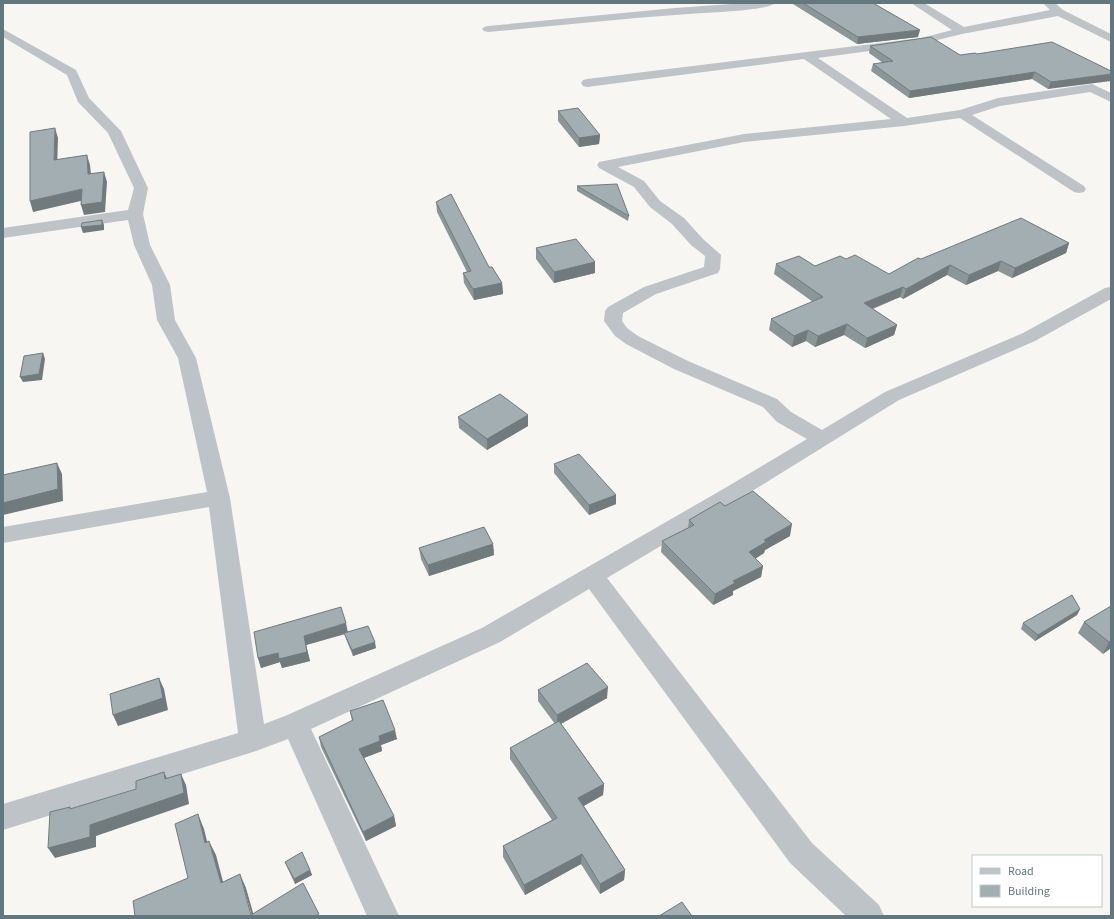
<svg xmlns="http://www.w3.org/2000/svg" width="1114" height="919" viewBox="0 0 1114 919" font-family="'Source Sans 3',sans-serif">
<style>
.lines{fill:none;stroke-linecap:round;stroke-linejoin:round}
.minor{fill:#bdc3c6;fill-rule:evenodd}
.wall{fill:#8b9698}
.shaded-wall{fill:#717a7c}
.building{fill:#a2aeb1;stroke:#717a7c}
</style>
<rect width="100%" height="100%" fill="#f7f6f3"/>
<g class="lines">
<path class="minor" d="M746,3H775C770,9 732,11 722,12C644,16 566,25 488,32L484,31L482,29L484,27L488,26L675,8Z
M911,3H924L964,27L1050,10L1043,3H1055L1063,10L1111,34V42L1058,16L962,34L921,44L818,58L907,118L960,110L998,98L1092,84L1111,93V102L1090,92L1000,106L972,115L1084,186L1086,189L1084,192L1079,193L1074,192L960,118L904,126L744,142L618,167L644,181L660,201L684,218L703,239L721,255L720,269L718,273L656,294L623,313L622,321L627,328L638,336L688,361L777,399L791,412L822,430L885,392L1023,333L1105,288L1111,287V299L1035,341L899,400L741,498L607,578L812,843L879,905L884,916H846L790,863L589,589L500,642L311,729L399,916H367L288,739L253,752L3,830V804L238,733L209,507L3,543V527L207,492L178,358L157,320L152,285L134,245L128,220L3,238V228L128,210L134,188L108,133L78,102L67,75L3,37V29L76,70L89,98L121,131L148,188L143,214L150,245L170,285L175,320L196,358L230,498L264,724L285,716L482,628L725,488L807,439L777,422L763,407L674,369L626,344L615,336L604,321L605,311L608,307L644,287L704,267L705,256L691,245L672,224L650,207L634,187L599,168L597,165L599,162L604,161L744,134L891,119L804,59L587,87L583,86L581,83L583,80L587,79L921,38L952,30Z"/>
</g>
<path class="wall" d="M793,3H873L918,37L857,44L793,4Z
M870,46L960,55L977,54L1111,71L1048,89L1032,79L909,98L871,71L873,64L883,63L869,53Z
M558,111L600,135L599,144L579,147L558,121Z
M577,186L629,216L628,221L577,191Z
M436,202L502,283L503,294L474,300L464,283L463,273L467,272L437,212Z
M1069,243L1066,253L1012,278L998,271L966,285L947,275L903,299L900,297L873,309L897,325L894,335L865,348L844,335L815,347L806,341L792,347L769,330L771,319L813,302L774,274L776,264L815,266L846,259L889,274L921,259Z
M536,248L595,262V273L554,283L536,259Z
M528,415V426L487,450L459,428L458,417Z
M554,464L616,495V504L589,515L554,473Z
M725,506L790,536L765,550L764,553L755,559L763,566L761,577L733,591V595L713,605L661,552L662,541L688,528L689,520Z
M493,544L494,555L429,576L421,559L419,548Z
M1111,606V648L1103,654L1078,633L1084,622Z
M1080,609L1077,615L1035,641L1021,629L1023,623Z
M348,632L376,648L353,656L346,639L345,634L306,645L310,661L282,668L280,662L261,668L258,658Z
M538,690L607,698L561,724L604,784L603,795L584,806L625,870L624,880L600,894L581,864L525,895L503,857V846L552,820L510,759V748L555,724L538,701Z
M350,711L397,739L381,745L382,751L364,758L394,816L396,826L366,841L321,747L319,737L352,721Z
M285,862L310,870L312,875L295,884L287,867Z"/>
<path class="shaded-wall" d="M920,30L918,37L857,44L858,37Z
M1035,72L1032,79L909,98L910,91Z
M1111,74V81L1048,89L1051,82Z
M55,128L58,138L57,170L54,160Z
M600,135L599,144L579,147V138Z
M87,155L90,165L92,184L88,174Z
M104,172L107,182L105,212L84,215L81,205Z
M82,189L85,200L33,212L30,201Z
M102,220L104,225V230L83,233L81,227Z
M1069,243L1066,253L1012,278L1015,268Z
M1001,261L998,271L966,285L969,275Z
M595,262V273L554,283V272Z
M950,265L947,275L903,299L906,289Z
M502,283L503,294L474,300L473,289Z
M903,287L900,297L861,313L864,303Z
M847,324L844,335L815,347L818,336Z
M897,325L894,335L865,348L867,338Z
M808,330L806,341L792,347L794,336Z
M43,353L45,359L42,380L23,382L20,377Z
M528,415V426L487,450V439Z
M57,463L62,474L63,501L3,515V503Z
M616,495V504L589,515V505Z
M792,524L790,536L765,550L764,553L747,564L749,552L764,540Z
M493,544L494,555L429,576L428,565Z
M763,566L761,577L733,591V595L713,605L715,594L733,581Z
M1080,609L1077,615L1035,641L1038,635Z
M346,623L348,633L306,645L310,661L282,668L280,662L261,668L258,658L304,636Z
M1111,641V648L1103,654L1109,642Z
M375,642L376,648L353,656L352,650Z
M159,678L164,689L168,710L118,726L113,715Z
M608,687L607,698L557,726V715Z
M395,730L397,739L381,745L382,751L361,759L359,749L379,736Z
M164,772L169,783L165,779Z
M181,774L186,785L189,804L96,836V847L55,858L48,848Z
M604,784L603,795L578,809V798Z
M198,814L204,829L211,857L205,843Z
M394,816L396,826L366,841L363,832Z
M209,841L216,855L227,897L221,883Z
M582,854L581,864L525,895L524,885Z
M310,870L312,875L295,884L294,879Z
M625,870L624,880L600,894V884Z
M240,874L246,888L254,916H252Z"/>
<path class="building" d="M803,3H873L920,30L858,37Z
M931,37L960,55L975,53L977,54L1052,42L1111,71V74L1051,82L1035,72L910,91L873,64L893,61L870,46Z
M578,108L600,135L579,138L558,111Z
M55,128L54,160L87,155L88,174L104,172L102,202L81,205L82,189L30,201V132Z
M617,184L629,216L577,186Z
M451,194L489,267H492L502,283L473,289L463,273L471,271L436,202Z
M1021,218L1069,243L1015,268L1001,261L969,275L950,265L906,289L903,287L864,303L897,325L867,338L847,324L818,336L808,330L794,336L771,319L823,297L776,264L799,256L815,266L840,256L846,259L855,255L889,274L918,258L921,259Z
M102,220V225L81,227L82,223Z
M576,239L595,262L554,272L536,248Z
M43,353L39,374L20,377L24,356Z
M500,394L528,415L487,439L458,417Z
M579,454L616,495L589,505L554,464Z
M57,463L58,489L3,503V475Z
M753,491L792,524L764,540L766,542L749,552L763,566L733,581L735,583L715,594L662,541L694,525L689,520L720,502L725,506Z
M484,527L493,544L428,565L419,548Z
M1072,595L1080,609L1038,635L1023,623Z
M1111,606V641L1109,642L1084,622Z
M341,607L346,623L304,636L307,652L279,659L278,653L258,658L254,632Z
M368,626L375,642L352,650L344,633Z
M587,663L608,687L557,715L538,690Z
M159,678L163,698L113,715L110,694Z
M383,700L395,730L379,736L380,741L359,749L394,816L363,832L319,737L353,720L350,711Z
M559,721L604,784L578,798L625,870L600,884L582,854L524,885L503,846L557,818L510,748Z
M164,772L165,779L181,774L184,793L90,825V837L48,848L50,812L70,807V809L136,789V781Z
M198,814L205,843L209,841L221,883L240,874L251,915L303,883L319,914L315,916H135L133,901L188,878L175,824Z
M302,852L310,870L294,879L285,862Z
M682,902L692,916H659Z"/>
<rect width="1114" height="919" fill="none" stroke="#62777e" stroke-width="8"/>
<rect x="972" y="855" width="130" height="52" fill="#ffffff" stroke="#c0c9cb"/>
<rect x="980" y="868" width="20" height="6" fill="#bdc3c6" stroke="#c0c9cb"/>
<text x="1008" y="875" font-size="12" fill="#62777e">Road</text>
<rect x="980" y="885" width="20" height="12" fill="#a2aeb1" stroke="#c0c9cb"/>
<text x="1008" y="895" font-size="12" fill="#62777e">Building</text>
</svg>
